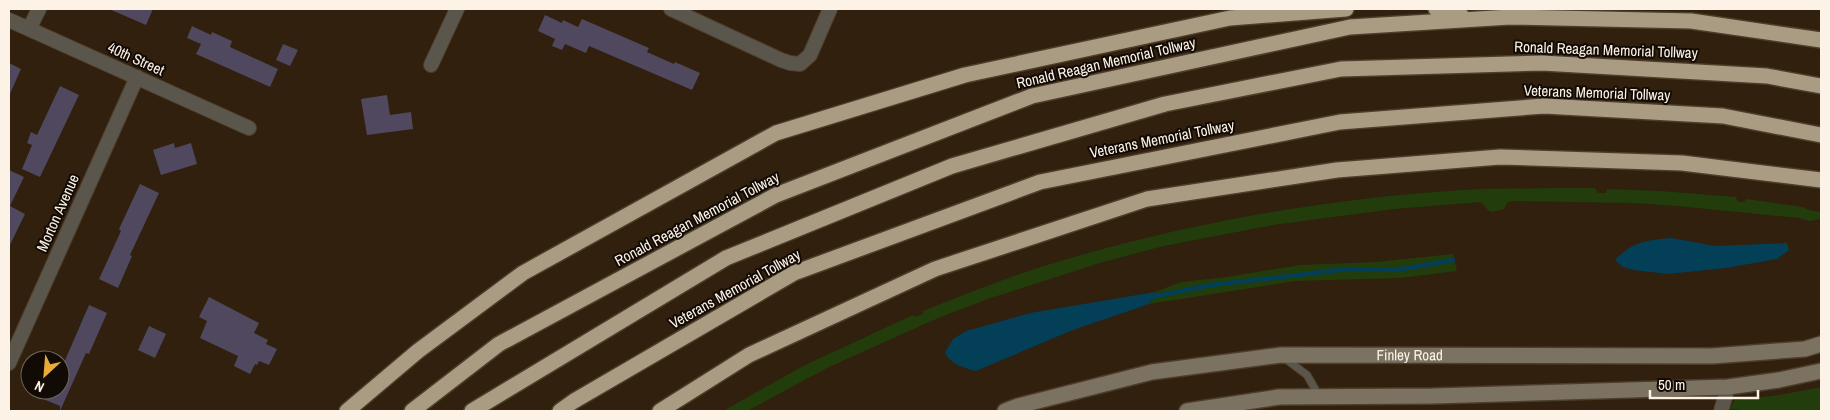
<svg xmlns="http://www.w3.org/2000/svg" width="1830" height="420" viewBox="0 0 1830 420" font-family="'Archivo Narrow',sans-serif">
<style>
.green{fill:#223c0b}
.water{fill:#033f56}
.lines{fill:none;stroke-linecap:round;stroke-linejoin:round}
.stream{stroke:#033f56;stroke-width:4.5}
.building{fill:#4f485f}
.lane-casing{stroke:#4d3d2b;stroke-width:9}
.street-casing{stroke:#4d3d2b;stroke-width:16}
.secondary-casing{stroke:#4d3d2b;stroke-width:18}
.highway-casing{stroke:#4d3d2b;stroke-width:18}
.lane{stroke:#5b564c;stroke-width:7}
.street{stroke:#5b564c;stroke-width:14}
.secondary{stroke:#7b7262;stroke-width:15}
.highway{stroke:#a99c82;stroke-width:15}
.labels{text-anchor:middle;stroke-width:4;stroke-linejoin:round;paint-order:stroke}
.street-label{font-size:15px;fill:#fdf2e6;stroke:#120b05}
</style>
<rect width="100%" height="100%" fill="#30200d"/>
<path class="green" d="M1557,188H1595L1598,193H1606L1607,189L1660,191L1736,197L1738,202H1744L1746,199L1803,207L1809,210L1821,212V219L1809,221L1799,218L1677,206L1634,203L1511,201L1507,203L1504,209L1492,212L1488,210L1481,202L1394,209L1273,225L1164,246L1103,262L985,300L936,319L829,367L747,411H723L805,365L913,315L915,317L923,314V311C964,295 1005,278 1047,265C1182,224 1321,199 1462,190C1494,188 1525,189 1557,188Z
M1453,254L1457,271L1400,278L1296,281L1149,304L1155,292L1181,282L1227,277L1300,265L1376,262Z
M1821,387V411H1740L1738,409H1729L1735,400L1779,395Z"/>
<path class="water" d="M1672,238L1715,246L1787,243L1789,250L1777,259L1726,268L1668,274L1633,270L1623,267L1615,260C1633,241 1648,240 1672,238Z
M1155,292L1149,304L1073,330L976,371C965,368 949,364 945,352L953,339L966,331L1030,313Z"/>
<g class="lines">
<path class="stream" d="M1147,298L1211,285L1272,278L1347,269L1396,270L1453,260"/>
</g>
<path class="building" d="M109,9H153L146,25Z
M545,15L562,23L563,20L578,27L582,19L649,48L647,52L674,64L675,62L700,73L692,90L589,46L586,53L565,44L562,50L552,46L555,39L538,31Z
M192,26L211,35L212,32L232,41L230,47L278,69L270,87L196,54L201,44L187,38Z
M283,44L298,50L290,66L276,60Z
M9,63L21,69L9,96Z
M60,86L79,95L40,177L22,169L32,145L27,143L31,132L37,135Z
M387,95L390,115L411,112L413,129L367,135L361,99Z
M174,143L175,148L191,143L197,164L161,175L153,150Z
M9,170L24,177L10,206L25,214L9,247Z
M140,184L159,193L130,255L132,256L118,288L99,279L121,231L119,229Z
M209,297L259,323L254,333L268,340L266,344L277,349L269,365L259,361L257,365L255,364L250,374L234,366L238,356L200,338L207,321L199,317Z
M89,305L107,313L89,354L86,353L60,411V406L43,399L47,390H60V363L63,365Z
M149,326L166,334L155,358L138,350Z"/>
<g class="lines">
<defs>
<path id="lane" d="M1283,357L1307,375L1319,396"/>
<path id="street" d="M671,9L781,60L790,63L800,64L810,55L830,9
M9,20L249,128
M29,29L39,9
M431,65L457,9
M9,363L137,77
M1721,411L1728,387"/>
<g id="secondary">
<path id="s1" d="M1005,411L1018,406L1152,372L1281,355L1712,356L1805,349L1821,344"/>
<path d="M1187,411L1279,397L1433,396L1728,387L1779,380L1821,371"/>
</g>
<path id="highway" d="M1436,9L1461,15
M347,411L418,351L523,273L776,133L965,75L1230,18L1346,9
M412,411L499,344L776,195L1032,96L1350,27L1510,17L1691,21L1821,40
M472,411L726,258L952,166L1165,104L1341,69L1542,63L1767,76L1821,86
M560,411L574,401L794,273L1040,182L1340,122L1544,106L1723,116L1821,135
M660,411L749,355L935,269L1147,199L1337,170L1500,157L1682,163L1821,180"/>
</defs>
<use href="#lane" class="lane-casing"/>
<use href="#street" class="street-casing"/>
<use href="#secondary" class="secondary-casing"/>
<use href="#highway" class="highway-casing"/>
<use href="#lane" class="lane"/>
<use href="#street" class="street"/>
<use href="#secondary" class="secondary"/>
<use href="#highway" class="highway"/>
</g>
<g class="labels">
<g class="street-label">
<text transform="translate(1606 50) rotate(2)" y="5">Ronald Reagan Memorial Tollway</text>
<text transform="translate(136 59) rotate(24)" y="5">40th Street</text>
<text transform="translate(1106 63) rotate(-13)" y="5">Ronald Reagan Memorial Tollway</text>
<text transform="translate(1597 93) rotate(2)" y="5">Veterans Memorial Tollway</text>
<text transform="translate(1162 139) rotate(-11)" y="5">Veterans Memorial Tollway</text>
<text transform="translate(58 213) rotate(-66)" y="5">Morton Avenue</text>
<text transform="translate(697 219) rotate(-28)" y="5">Ronald Reagan Memorial Tollway</text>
<text transform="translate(735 289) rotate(-29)" y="5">Veterans Memorial Tollway</text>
<text dy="5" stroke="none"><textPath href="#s1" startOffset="411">Finley Road</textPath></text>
</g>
</g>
<rect width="1830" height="420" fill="none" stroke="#fdf2e6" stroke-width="20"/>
<g transform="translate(45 375) rotate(206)"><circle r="24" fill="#120b05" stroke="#70675f"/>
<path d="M0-4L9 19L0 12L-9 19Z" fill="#e8ab37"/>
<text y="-8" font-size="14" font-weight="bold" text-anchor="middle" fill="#fdf2e6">N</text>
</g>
<path d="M1650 390v8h108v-8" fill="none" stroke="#fdf2e6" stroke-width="2.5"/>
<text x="1658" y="390" font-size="15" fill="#fdf2e6" stroke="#120b05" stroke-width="4" paint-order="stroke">50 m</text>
</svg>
